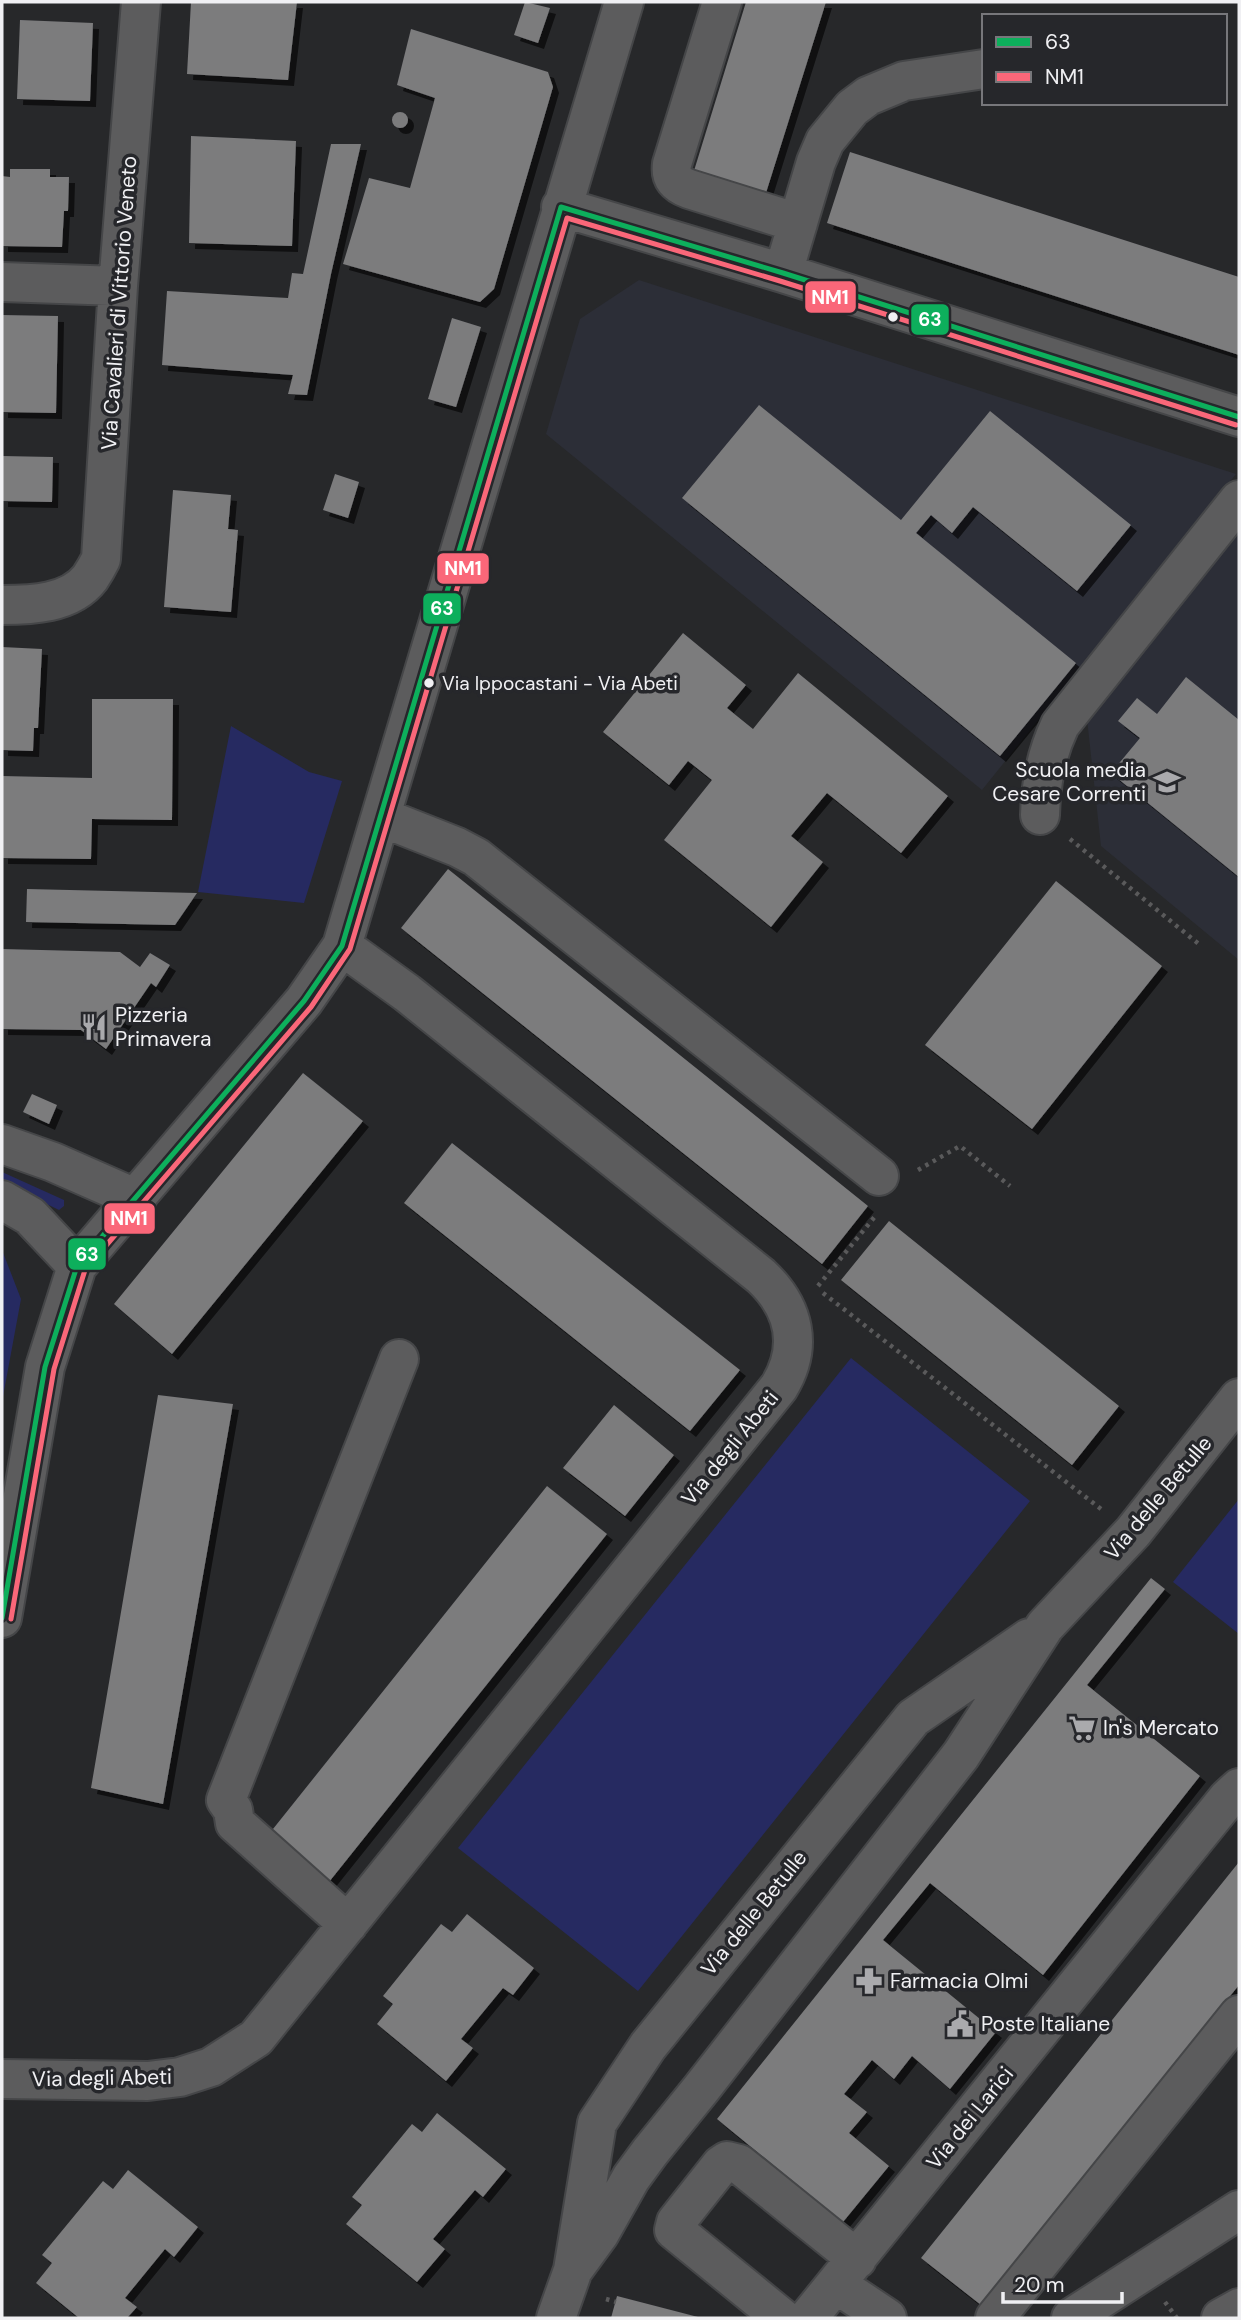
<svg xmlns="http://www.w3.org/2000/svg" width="1241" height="2320" viewBox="0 0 1241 2320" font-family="'DM Sans',sans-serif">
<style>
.built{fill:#2c2e37}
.green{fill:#262a61}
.building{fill:#7b7b7d;filter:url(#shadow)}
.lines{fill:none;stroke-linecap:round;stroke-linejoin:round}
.minor-casing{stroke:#454648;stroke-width:42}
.path{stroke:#5a5a5b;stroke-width:4.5;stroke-dasharray:3.5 5;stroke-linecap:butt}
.minor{stroke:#5c5c5d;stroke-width:38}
.bus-1-casing{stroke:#26272b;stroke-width:10}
.bus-2-casing{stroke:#26272b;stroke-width:10}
.bus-1{stroke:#0daf5c;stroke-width:5}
.bus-2{stroke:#fa6779;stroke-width:5}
.bus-dot{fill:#f0f0f3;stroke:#26272b;stroke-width:2.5}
.labels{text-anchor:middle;stroke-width:7;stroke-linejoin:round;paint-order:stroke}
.bus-label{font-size:19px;fill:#f0f0f3;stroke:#26272b;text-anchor:start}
.street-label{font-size:21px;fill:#f0f0f3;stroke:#26272b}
.poi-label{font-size:21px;fill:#f0f0f3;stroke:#26272b;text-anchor:start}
.line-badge{stroke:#26272b;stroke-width:2.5}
.badge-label{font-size:19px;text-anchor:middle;font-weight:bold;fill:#fff}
</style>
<defs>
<filter id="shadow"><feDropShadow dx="6" dy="6" stdDeviation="0" flood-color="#0009"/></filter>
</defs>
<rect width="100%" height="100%" fill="#27282a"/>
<path class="built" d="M639,280L1236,474L982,790L546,434L580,319Z
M1239,529V960L1101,846L1087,719Z"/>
<path class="green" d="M231,726L309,772L342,781L304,903L198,892Z
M2,1172L64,1200V1206L59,1210L2,1182Z
M2,1250L21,1299L2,1402Z
M851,1358L1030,1501L638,1991L458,1848Z
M1239,1499V1634L1173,1582Z"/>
<path class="building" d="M191,2H297L288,80L187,74Z
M525,2L550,8L538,43L514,35Z
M746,2H826L765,196L693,174Z
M20,20L93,23L90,101L17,99Z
M411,29L548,72L553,87L494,289L480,302L343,264L369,178L410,188L435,98L397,85Z
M392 120a8 8 0 1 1 16 0a8 8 0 1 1-16 0Z
M191,136L296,141L292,246L189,243Z
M331,144H361L331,274L307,395L288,394L293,375L162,365L167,291L288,298L292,273L303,274Z
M850,152L1239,277V355L827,223Z
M10,169H50V177H69L68,211H64L62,247L2,246V176L10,177Z
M2,315L58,316L56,413L2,412Z
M452,318L481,327L456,407L428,399Z
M759,405L901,520L990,411L1131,525L1077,591L973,507L952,533L931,515L916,533L1076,663L1000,756L682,498Z
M2,456L53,457L52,502L2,501Z
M335,474L359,482L348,518L323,510Z
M173,490L231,495L228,529L238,530L231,612L164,607Z
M683,633L746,685L727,708L753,729L798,673L948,796L901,853L827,793L791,836L823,862L771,927L664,840L712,780L688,761L669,785L603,732Z
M2,647L42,649L38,728H34L33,751L2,750Z
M1186,677L1239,720V877L1111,773L1140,738L1118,721L1137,698L1157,714Z
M92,699H173L172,820L92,819L91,859L2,858V776L92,778Z
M448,869L868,1206L822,1264L401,928Z
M1056,881L1162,966L1032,1129L925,1045Z
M27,889L197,893L175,925L26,922Z
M2,949L120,952L140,967L150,953L170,965L156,987L151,983L106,1049L81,1030L2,1029Z
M303,1073L363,1121L172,1354L114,1304Z
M32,1094L57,1105L49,1124L23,1112Z
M452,1143L740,1370L690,1431L404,1203Z
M889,1221L1119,1406L1072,1465L841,1280Z
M158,1395L233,1404L163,1804L91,1788Z
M614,1405L674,1455L625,1516L563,1468Z
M547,1486L607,1534L325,1887L265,1839Z
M1151,1578L1165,1589L1087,1685L1200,1776L1043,1975L930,1883L883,1940L996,2032L950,2089L912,2056L894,2079L872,2060L844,2094L867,2112L849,2133L889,2166L843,2222L717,2119Z
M1239,1862V1985L981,2305L921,2258Z
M467,1914L534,1968L513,1995L503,1988L461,2039L473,2048L446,2081L377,2024L393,2004L383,1996L441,1924L452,1932Z
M437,2113L506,2169L483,2197L475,2190L433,2239L445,2249L417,2282L346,2224L362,2205L352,2197L412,2124L422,2132Z
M128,2170L198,2227L174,2257L165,2249L125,2298L137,2307L127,2318H79L36,2283L52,2263L42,2255L103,2181L113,2189Z
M617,2296L698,2317V2318H611Z"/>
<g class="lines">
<defs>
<path id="minor" d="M722,2L672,164C670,178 676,184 689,189L798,223
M561,207L783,273L1239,417
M783,273L816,162L825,141L852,108L868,96L904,81L984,69
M2,282L118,286
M2,605C31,605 70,604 90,578C94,572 98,565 101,559L118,286L141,2
M1040,815C1041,782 1046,755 1060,725L1239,500
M381,817L457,847L476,857L879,1176
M2,1144L53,1162L137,1199
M2,1200L30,1216L77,1266
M2,1618L45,1367L77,1266L304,1001L342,946L624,2
M348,1924L235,1823L233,1810L226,1800L399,1359
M2,2079L148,2081L180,2077L211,2067L256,2038L779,1387C804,1346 794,1307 761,1276L407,993L342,946
M573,2270L600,2233L631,2178L650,2152L701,2089L961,1755L1045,1626L1133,1532L1239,1398
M836,2284L887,2318
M556,2318L573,2270L597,2123L648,2046L913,1718L1029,1638
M782,2318L674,2230L676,2222L721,2165L727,2161L739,2164L857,2259
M808,2318L1228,1798L1239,1788
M995,2318L1239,2015
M1071,2318L1239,2210
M1221,2318L1239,2308"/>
</defs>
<use href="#minor" class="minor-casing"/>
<path class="path" d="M1070,839L1200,945
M918,1170L960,1146L1010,1186
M818,1286L877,1214
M823,1293L1101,1509
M606,2299L616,2302
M1165,2302L1177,2318"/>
<use href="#minor" class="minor"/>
<defs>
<path id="bus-1" d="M2,1618L45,1367L77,1266L304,1001L342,946L561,207L783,273L1239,417"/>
<path id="bus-2" d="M11,1619L54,1369L85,1270L311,1007L350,949L567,218L780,281L1236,425"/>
</defs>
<use href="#bus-1" class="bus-1-casing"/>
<use href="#bus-2" class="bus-2-casing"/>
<use href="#bus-1" class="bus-1"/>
<use href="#bus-2" class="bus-2"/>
</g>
<defs>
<symbol id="school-bare" viewBox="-9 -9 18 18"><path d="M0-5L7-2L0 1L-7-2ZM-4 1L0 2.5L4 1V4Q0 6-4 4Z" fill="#aaaaad" stroke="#26272b" stroke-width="2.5" paint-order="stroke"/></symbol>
<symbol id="restaurant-bare" viewBox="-9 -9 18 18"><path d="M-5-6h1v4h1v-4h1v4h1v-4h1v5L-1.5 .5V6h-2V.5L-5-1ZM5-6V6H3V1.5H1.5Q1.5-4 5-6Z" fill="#aaaaad" stroke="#26272b" stroke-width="2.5" paint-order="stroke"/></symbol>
<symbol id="supermarket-bare" viewBox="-9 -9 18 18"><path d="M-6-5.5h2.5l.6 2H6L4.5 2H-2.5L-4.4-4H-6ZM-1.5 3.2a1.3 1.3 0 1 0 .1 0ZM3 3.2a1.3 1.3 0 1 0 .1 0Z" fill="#aaaaad" stroke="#26272b" stroke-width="2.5" paint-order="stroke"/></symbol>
<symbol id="pharmacy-bare" viewBox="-9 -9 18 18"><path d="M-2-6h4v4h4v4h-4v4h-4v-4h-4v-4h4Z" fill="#aaaaad" stroke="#26272b" stroke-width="2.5" paint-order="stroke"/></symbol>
<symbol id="civic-bare" viewBox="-9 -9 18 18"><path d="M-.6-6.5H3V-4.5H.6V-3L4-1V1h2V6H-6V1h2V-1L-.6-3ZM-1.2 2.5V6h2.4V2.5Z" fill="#aaaaad" stroke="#26272b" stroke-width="2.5" paint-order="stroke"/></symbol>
</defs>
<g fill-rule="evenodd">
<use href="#school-bare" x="1148" y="763" width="38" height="38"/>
<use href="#restaurant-bare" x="75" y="1008" width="38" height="38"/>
<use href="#supermarket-bare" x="1063" y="1709" width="38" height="38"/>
<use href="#pharmacy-bare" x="850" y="1962" width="38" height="38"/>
<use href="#civic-bare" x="941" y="2005" width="38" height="38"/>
</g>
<g class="bus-dot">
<circle cx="893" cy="317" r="6"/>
<circle cx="429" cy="683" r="6"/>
</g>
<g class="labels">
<g class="bus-label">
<text x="442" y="690">Via Ippocastani - Via Abeti</text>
</g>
<g class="street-label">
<text transform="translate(119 303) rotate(-86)" y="7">Via Cavalieri di Vittorio Veneto</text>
<text transform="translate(730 1448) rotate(-51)" y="7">Via degli Abeti</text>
<text transform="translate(1158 1498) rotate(-50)" y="7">Via delle Betulle</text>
<text transform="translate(754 1913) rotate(-51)" y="7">Via delle Betulle</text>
<text transform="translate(102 2078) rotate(-1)" y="7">Via degli Abeti</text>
<text transform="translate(970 2118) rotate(-51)" y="7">Via dei Larici</text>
</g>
<g class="poi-label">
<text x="1146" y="777" text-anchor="end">Scuola media<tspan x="1146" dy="24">Cesare Correnti</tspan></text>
<text x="115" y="1022">Pizzeria<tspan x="115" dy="24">Primavera</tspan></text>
<text x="1103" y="1735">In's Mercato</text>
<text x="890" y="1988">Farmacia Olmi</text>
<text x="981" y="2031">Poste Italiane</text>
</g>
</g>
<g class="line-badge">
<rect x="804" y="280" width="53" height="34" rx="7" fill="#fa6779"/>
<rect x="910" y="303" width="40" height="33" rx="7" fill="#0daf5c"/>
<rect x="436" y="552" width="54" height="33" rx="7" fill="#fa6779"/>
<rect x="422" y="592" width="40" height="33" rx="7" fill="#0daf5c"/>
<rect x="103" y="1202" width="53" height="33" rx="7" fill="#fa6779"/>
<rect x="67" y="1237" width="40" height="34" rx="7" fill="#0daf5c"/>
</g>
<g class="badge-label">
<text x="830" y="304">NM1</text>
<text x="930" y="326">63</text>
<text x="463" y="575">NM1</text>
<text x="442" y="615">63</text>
<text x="129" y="1225">NM1</text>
<text x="87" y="1261">63</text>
</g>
<rect width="1241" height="2320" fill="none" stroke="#f0f0f3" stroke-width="7"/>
<rect x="982" y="14" width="245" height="91" fill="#26272b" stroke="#77777b" stroke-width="2"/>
<rect x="996" y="37" width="35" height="10" fill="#0daf5c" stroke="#77777b" stroke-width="2"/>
<text x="1045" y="49" font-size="21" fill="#f0f0f3">63</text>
<rect x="996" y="72" width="35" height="10" fill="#fa6779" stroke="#77777b" stroke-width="2"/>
<text x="1045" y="84" font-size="21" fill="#f0f0f3">NM1</text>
<path d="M1003 2292v10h119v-10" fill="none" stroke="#f0f0f3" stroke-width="3.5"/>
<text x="1014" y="2292" font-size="21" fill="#f0f0f3" stroke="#26272b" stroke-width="5" paint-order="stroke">20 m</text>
</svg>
